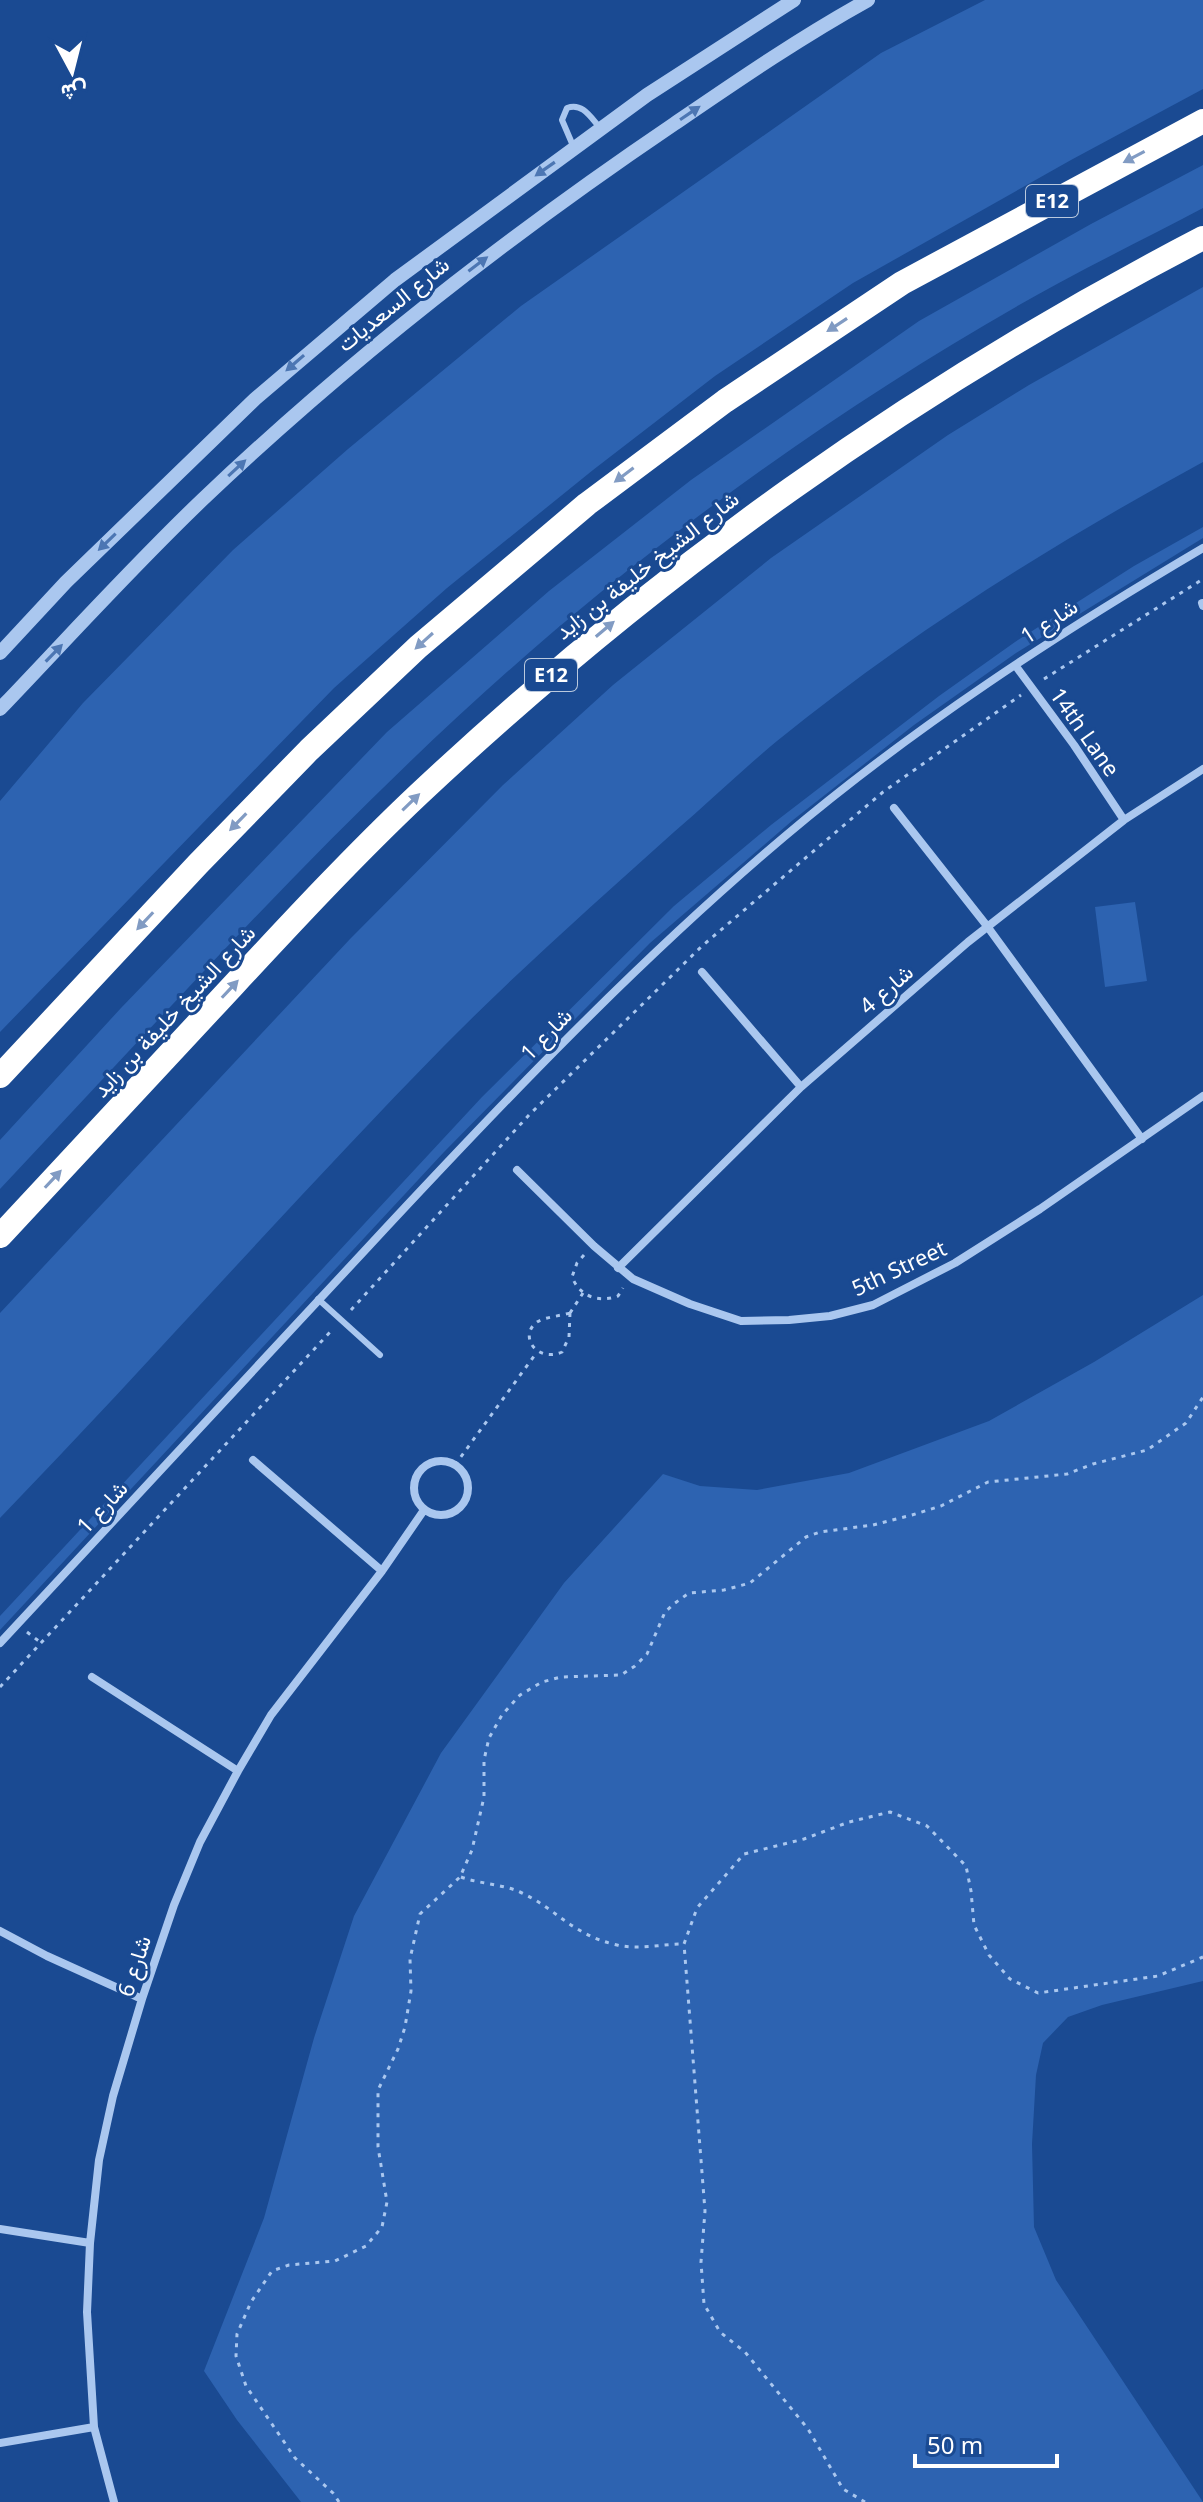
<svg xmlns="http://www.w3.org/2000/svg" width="1203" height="2502" viewBox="0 0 1203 2502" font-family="'Noto Sans',Vazirmatn,sans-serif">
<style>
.green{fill:#2d63b1}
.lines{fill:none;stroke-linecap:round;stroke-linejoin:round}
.path{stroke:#aac7ef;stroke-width:3;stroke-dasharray:4 6;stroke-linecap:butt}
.service{stroke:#aac7ef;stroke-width:6}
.minor{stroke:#aac7ef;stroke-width:8}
.tertiary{stroke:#aac7ef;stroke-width:14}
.motorway{stroke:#fff;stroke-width:24}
.oneway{fill:#4c76b3}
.oneway2{fill:#819bc3}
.labels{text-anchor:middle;stroke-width:6;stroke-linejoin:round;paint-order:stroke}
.shield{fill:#1a4a92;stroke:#bac9de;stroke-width:2}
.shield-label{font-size:20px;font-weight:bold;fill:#fff}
.street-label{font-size:22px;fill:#fff;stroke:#1a4a92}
</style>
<rect width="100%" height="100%" fill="#1a4a92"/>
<path class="green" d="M985,0H1203V89L1071,160L853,283L715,376L593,470L447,588L334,688L0,1032V801L83,703L233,550L348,449L521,306L881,53Z
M1203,165V208C1154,234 1105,258 1057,284C901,369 739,480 601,592C382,770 194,983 0,1189V1140L121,1008L387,732L549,591L691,480L919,321L1091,224Z
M1203,287V462C1054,543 909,634 777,741C742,770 709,802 674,832C596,902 517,972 443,1047C292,1201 150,1363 0,1518V1313L350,939L503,785L613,685L771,558L948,435L1029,385Z
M1203,527V538L1016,653L914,725L793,820L650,943L444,1152L0,1630V1616L482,1097L674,906L771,825L939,696L1015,642L1134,566Z
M1135,902L1147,981L1105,987L1095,907Z
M1203,1295V1981L1102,2005L1068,2017L1043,2043L1036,2075L1032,2144L1034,2227L1056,2280L1203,2502H301L237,2420L204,2371L264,2218L314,2038L354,1916L441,1753L564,1583L663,1474L700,1486L757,1490L849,1473L989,1421L1094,1362Z"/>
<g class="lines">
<path class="path" d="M1044,679L1203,579
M584,1255L577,1263L572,1277C580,1297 599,1303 618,1296L623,1288
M351,1310L529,1115L702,946L883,792L1021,695
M570,1313L569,1337L562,1352C537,1363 518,1336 537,1322C545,1317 560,1316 570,1313Z
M570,1313L583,1293
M455,1465L537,1352
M27,1632L40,1642
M0,1687L332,1330
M461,1877C480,1884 502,1884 520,1892C557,1909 572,1935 617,1945C638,1950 662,1944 684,1944
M339,2502L333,2493L295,2458L246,2386L236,2356L237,2334L251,2302L272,2271L289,2265L335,2261L366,2246L382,2227L387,2202L378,2147V2090L398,2049L405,2027L411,1991L410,1959L420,1914L460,1877L472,1850L484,1797V1760L489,1738L502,1715L520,1695L542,1682L561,1677L621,1675L635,1666L647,1654L665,1612L675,1603L689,1593L724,1590L750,1583L806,1537L820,1532L873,1525L912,1515L941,1506L988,1482L1067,1474L1093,1464L1147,1450L1186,1423L1203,1397
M865,2502L843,2489L808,2429L745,2352L720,2332L704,2304L701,2262L705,2211L684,1944L697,1908L744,1854L804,1839L849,1822L890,1812L927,1826L966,1866L971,1891L974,1925L989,1955L1010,1979L1038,1993L1158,1976L1203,1957"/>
<path class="service" d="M574,148L562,120L567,108C583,102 591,118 601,129
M318,1299L380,1355"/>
<path class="minor" d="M1202,603L1203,606
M1015,665L1074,745L1124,820
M894,808L987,926L1142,1139
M702,972L801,1087
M517,1170L594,1246L633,1279L690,1304L741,1321L789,1320L830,1316L873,1305L955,1263L1040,1209L1203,1096
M618,1268L801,1087L968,942L1124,820L1203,769
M253,1460L382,1571
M414 1488a27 27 0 1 1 54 0a27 27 0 1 1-54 0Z
M0,1643C123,1511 245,1378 369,1246C502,1103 635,963 784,837C914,727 1057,634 1203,548
M92,1677L238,1771
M0,1931L47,1956L142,1999
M0,2229L90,2243
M0,2443L94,2427
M114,2502L94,2427L87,2312L90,2243L99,2160L113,2096L142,1999L174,1905L200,1842L238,1771L271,1715L382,1571L424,1510"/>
<path class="tertiary" d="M0,653L66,582L255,399L395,280L647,95L794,0
M0,709C67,639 132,567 202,500C348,361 507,237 674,124C737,81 801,37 868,0"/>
<path class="motorway" d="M0,1076L198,864L309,750L418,647L587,504L725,401L902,283L1203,121
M0,1236C72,1159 144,1082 215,1005C282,933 348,861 419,794C658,570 912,389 1203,238"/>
</g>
<defs><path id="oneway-solid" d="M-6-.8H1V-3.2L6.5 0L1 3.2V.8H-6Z" transform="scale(2)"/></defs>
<g class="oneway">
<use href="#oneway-solid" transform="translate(690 113) rotate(-34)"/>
<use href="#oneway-solid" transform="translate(545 169) rotate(145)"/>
<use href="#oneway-solid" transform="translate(478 264) rotate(-37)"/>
<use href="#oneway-solid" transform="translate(295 363) rotate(139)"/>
<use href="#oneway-solid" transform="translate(237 468) rotate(-43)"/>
<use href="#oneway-solid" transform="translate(107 542) rotate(136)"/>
<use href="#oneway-solid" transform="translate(54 653) rotate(-46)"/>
</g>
<g class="oneway2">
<use href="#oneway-solid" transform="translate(1134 157) rotate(152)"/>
<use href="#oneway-solid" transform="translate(837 325) rotate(147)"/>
<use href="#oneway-solid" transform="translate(624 475) rotate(143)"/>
<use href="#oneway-solid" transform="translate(605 629) rotate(-40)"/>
<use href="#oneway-solid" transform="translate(424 641) rotate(138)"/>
<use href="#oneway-solid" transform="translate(411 802) rotate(-44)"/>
<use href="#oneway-solid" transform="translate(238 822) rotate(134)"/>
<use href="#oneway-solid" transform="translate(145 921) rotate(133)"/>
<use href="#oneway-solid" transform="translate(230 989) rotate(-47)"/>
<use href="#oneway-solid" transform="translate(53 1179) rotate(-47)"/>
</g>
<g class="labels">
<g class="shield">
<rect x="1026" y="185" width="52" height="32" rx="6"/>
<rect x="525" y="659" width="52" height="32" rx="6"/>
</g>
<g class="shield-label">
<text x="1052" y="208">E12</text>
<text x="551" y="682">E12</text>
</g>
<g class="street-label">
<text transform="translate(393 304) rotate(-39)" y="8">شارع السعديات</text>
<text transform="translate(647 565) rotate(-38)" y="8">شارع الشيخ خليفة بن زايد</text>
<text transform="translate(1049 621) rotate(-33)" y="8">شارع 1</text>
<text transform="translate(1085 732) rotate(55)" y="8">14th Lane</text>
<text transform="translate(886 989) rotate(-41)" y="8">شارع 4</text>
<text transform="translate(174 1011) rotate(-47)" y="8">شارع الشيخ خليفة بن زايد</text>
<text transform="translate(546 1034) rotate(-46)" y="8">شارع 1</text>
<text transform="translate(899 1268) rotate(-25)" y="8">5th Street</text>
<text transform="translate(102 1507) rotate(-47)" y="8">شارع 1</text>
<text transform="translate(134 1966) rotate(-72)" y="8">شارع 6</text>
</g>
</g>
<g transform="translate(72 72) rotate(173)" stroke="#1a4a92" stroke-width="6" paint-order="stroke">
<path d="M0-6L14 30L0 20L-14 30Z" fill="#ffffff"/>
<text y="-12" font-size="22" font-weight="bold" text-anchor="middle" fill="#ffffff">ش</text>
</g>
<path d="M915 2454v12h142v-12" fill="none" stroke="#ffffff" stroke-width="4"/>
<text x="927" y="2454" font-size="24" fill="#ffffff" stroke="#1a4a92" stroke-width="6" paint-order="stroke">50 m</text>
</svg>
